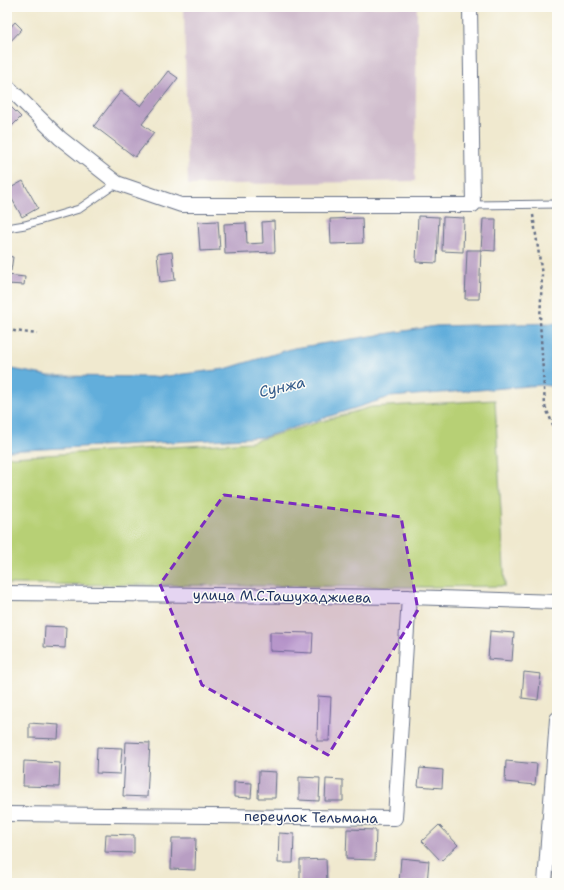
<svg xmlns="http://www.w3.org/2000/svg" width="564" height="890" viewBox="0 0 564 890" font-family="'Shantell Sans',sans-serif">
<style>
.industrial{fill:#d0bdcd}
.green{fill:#b7d075;stroke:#69806a}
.water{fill:#62aedb;stroke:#3e6e9c}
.building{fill:#b89ec3}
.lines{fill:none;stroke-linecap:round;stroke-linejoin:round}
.service-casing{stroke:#667086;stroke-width:9}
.minor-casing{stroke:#667086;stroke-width:16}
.path{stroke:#667086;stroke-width:2.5;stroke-dasharray:3 3;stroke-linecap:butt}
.service{stroke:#fff;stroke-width:7}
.minor{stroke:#fff;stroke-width:14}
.marked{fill:#7b2cbf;fill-opacity:0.2;stroke:#7b2cbf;stroke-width:3;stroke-dasharray:8 5;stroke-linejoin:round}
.labels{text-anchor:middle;stroke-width:3;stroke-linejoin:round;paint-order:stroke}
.street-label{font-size:14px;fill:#1b2f5e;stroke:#fdfcf7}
.water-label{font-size:15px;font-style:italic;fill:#345b8a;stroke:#fdfcf7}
</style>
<rect width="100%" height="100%" fill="#fdfcf7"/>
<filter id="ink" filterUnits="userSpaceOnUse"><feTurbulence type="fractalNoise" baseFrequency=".025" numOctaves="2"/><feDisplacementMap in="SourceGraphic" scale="8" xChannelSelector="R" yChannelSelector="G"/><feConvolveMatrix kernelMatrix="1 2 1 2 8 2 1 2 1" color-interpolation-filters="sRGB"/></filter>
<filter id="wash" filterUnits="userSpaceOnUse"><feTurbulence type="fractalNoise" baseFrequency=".012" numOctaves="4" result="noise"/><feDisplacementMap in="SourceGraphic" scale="16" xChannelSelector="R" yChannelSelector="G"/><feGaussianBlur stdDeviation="0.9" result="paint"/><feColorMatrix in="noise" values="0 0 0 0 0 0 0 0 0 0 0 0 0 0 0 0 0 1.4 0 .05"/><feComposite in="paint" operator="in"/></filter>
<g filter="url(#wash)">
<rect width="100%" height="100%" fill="#f0e9cf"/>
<path class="industrial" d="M184,7H417L415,181L188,185Z"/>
<path class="green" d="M495,400L505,586L423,587L7,584V456L13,457L251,442L371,407Z"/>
<path class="water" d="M557,323V387L542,385L390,397L264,437L7,451V368L49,376L158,377L225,369L294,348L436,326Z"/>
<g id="blocks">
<path class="building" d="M15,22L22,29L7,45V31Z
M168,71L178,78L142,124L154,133L135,157L94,126L121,91L141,106Z
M7,103L21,117L7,131Z
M23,181L38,208L22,217L7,190Z
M418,216L439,217L437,263L416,262Z
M443,217L464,218L463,252L442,251Z
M362,218L363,243L331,244L330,219Z
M483,219H496L495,251L481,250L479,299H465L467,250H481Z
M218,221L220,250L200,251L198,222Z
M274,221L275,252L225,254L224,224L246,223L247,244L263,243L262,222Z
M172,252L175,280L160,282L157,254Z
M7,256L13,257L11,271L7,270Z
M7,275L25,277L24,285L7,284Z
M45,626L66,627L65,648L44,647Z
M490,631L514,633L512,661L488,659Z
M270,632L313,633L312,653L270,651Z
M524,672L541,674L538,700L522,698Z
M318,696L331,697L329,741H317Z
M29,723L59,725L58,739L29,738Z
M126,742L150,743L147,797L123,796Z
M97,747L122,748L120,774L96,773Z
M24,761L60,763L59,787L23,786Z
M506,761L537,764L535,785L505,782Z
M420,768L443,770L442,788L418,786Z
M259,771L276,772L275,798H258Z
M299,777L320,778L319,801L299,800Z
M326,779L343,780V801H325Z
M234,782L252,783L251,798L234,797Z
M439,825L458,845L441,861L422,841Z
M347,829L376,830L375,860L346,859Z
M279,833L294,834L293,863H278Z
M106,834L134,835V853L105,852Z
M172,838H196L195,870L171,869Z
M401,858L429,861L427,883H399Z
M326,859L327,883H300V860Z"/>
</g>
</g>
<g filter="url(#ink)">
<use href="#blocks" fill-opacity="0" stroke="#667086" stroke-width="1"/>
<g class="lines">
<defs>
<path id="service" d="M473,205L557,204
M7,228L25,225L79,209L117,183"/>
<path id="minor" d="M7,86L60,138L117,183L181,205H473L470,7
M7,593L409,597L557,602
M7,814L395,818L409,597
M545,883L557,719"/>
</defs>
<use href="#service" class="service-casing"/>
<use href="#minor" class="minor-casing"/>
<path class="path" d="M533,215L542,275L540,321L545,406L557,434
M7,330L37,334"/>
<use href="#service" class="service"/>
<use href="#minor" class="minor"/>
</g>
</g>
<path class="marked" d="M224,495L401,517L418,610L328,755L202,685L160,584Z"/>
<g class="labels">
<g class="street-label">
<text transform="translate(282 596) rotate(1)" y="5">улица М.С.Ташухаджиева</text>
<text transform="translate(311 817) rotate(1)" y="5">переулок Тельмана</text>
</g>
<g class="water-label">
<text transform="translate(282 387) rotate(-13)" y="5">Сунжа</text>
</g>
</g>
<rect width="564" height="890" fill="none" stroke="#fdfcf7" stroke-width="24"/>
</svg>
